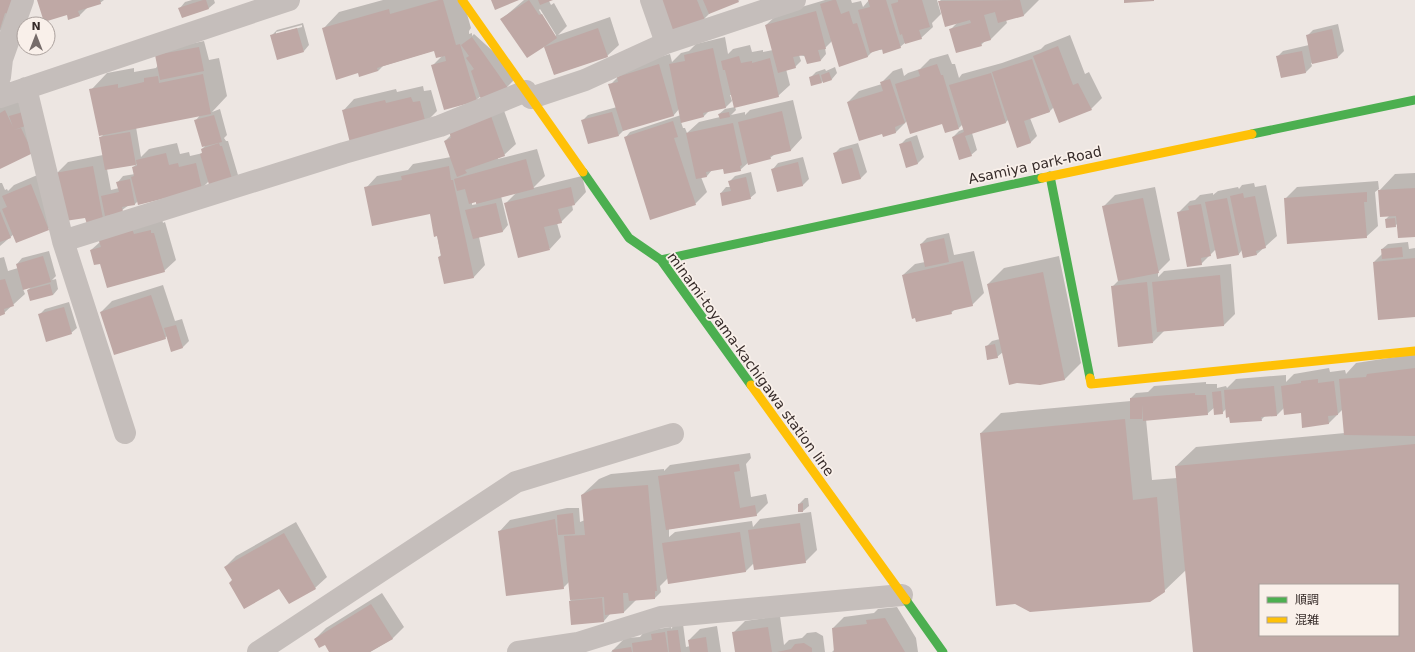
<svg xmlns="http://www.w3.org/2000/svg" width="1415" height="652" viewBox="0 0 1415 652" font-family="'DejaVu Sans','Noto Sans JP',sans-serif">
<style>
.shadow{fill:#0003;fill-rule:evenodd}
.building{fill:#bfa8a5;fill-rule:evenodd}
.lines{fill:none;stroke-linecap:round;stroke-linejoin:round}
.street{stroke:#c5bebb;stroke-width:22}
.fast{stroke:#4caf50;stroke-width:9}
.slow{stroke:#ffc107;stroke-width:9}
.labels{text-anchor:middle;stroke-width:3.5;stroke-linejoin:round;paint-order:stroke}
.street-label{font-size:14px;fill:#362b29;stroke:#f9f0ea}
</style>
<rect width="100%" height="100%" fill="#ede6e2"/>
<path class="shadow" d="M0,0L15,16L0,31Z
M38,0H104L100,3L88,7L80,15L69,19L68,13Z
M192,0H214L215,3L209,8L182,17L180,8L185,2Z
M383,0H463L471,28L469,31V34L472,33V36L474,34L519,75L507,87L481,96L476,100L432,66L443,55L435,50L383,66L378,71L359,72L323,29L339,12Z
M524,0H550L549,1L551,5L554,3L567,26L558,35L610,17L619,45L607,56L554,74L544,45L502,19ZM540,9L556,35L555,37L539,10Z
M655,0H740L712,11L704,19Z
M825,0H851L852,3L861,1L863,7L869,0H937L941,14L932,23L933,27L921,38L906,42L900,47L873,51L867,57L832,41L825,48L826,54L821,60L799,55L801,61L795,67L786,69L790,85L778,96L735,107L736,110L731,115L745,112V115L750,110L793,100L802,138L791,150L775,154L770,158L749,162L740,170L724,168L712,170L707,176L701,177L707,192L695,204L625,138L630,132L681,115L679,109L674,115L624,130L619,135L583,120L588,115L617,107L610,85L629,66L670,54L672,62L681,53L689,51L696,44L725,37L728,54L733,49L750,45L752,52L763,50V52L773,50L766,25L778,14ZM730,95H732L735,107L725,109L719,114L720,117L699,122L687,133L685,128H683L681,122L704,116L709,111L726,107L732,101Z
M940,0H1039L1024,15L1006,20L1007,23L991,39L985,41L981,45L951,29L957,23Z
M303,23L309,45L304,51L271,36L277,30ZM302,25V27L276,34V32Z
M1338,24L1344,51L1338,57L1311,63L1312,66L1306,72L1281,77L1277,57L1283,51L1309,45L1307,36L1313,30Z
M1070,35L1085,74L1089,72L1102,98L1091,109L1054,107L1049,112L1030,118L1037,136L1031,142L1018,146L1009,119L1006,122L972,133L977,150L971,155L953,137L959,131L964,129L963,124L959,128L943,123L907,121L896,132L882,133L848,102L859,91L882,84L881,83L893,71L902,68L904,76L908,73L920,69L930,59L948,54L952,64H955L959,78L962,74L1002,63L1041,49L1045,45Z
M204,41L209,60L219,58L227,96L212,112L220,109L227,135L224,138L226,141H228L238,175L232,181H209L202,188L138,201L135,204L129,205L104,223L86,217L56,174L68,162L103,155L100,138L104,134L91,90L107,73L134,68V72L156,68L158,65L162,50ZM201,114L196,120L206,145L202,149L203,153L190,156L189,152L180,154L177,143L149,149L141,157L136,127ZM137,164L133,167L135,174L123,176L118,182L119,188L111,190L107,169Z
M835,67L837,73L832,79L821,82L810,78L816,72L825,69L826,71Z
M423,86L424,91L431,90L437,111L425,123L343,111L354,99L396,89L397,92Z
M17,100L44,141L0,167V107Z
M502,105L516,144L504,155L498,158V159L537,149L545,176L533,188L582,176L586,192L575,204L572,205L573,210L561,222L557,223L561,237L550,249L506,203L517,192L501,196L508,225L503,231L479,237L485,265L474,277L445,282L439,257L441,255L437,235L430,213L366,188L377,176L408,170L413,164L451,157L445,141L451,135ZM476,200L477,204L472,205V202Z
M917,135L924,157L918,163L907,166L900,145L906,139Z
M858,143L867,172L861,178L843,183L834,154L840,148Z
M803,157L809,179L803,185L778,191L773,169L778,163Z
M751,172L756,193L750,198L721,193L726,187H731L730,181L735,176Z
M42,173L60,217L48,229L14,234L0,246V183H2L5,190L7,189L8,191L14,185Z
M1415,173V236L1398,223L1395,226L1386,219L1389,216L1379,191L1395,174Z
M1378,181L1379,189L1375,192L1378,226L1366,237L1285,199L1297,187Z
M1254,183L1255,187L1266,185L1277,236L1257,254L1242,250L1239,254L1216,249L1201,264L1178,213L1190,201L1195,200L1200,195L1213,193V195L1218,191L1238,187L1239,189L1242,185Z
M1155,187L1170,260L1158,272V277L1164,271L1231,264L1235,314L1224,325L1164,331L1153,342L1112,287L1119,280L1103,207L1115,195Z
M162,219L163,223L165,222L176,260L164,271L100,263L91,250L100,242Z
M949,233L954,255L974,251L984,293L972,305L956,308L951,313L903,275L915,264L925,262L921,244L927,238Z
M1408,242L1409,249L1415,248V316L1374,262L1382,254V249L1388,244Z
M49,251L56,276L52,280L56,279L58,289L53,295L28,290L32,286L23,289L25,294L4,313L0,315V258L4,257L8,271L18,268L17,264L22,258Z
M1059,256L1081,363L1065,379L1040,384L1003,352L997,357L986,347L992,341L1000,339L988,284L1004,268Z
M163,285L175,321L182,319L189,341L183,347L172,350L168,335L165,338L101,312L112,301Z
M69,302L77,328L71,333L39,315L45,309Z
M1415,354V652H1194L1186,570L1164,591L981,433L1001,413L1131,401V398L1136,393L1148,392L1154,386L1206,382V384H1217V388L1226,386L1227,388L1236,379L1286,375V382L1294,374L1329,368L1330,372L1345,370L1346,374L1356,363ZM1215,407L1222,413L1226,409L1230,416L1261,420L1265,416L1277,415L1284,408L1301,412L1328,424L1343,409L1345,433L1196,447L1176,466L1177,478L1152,480L1146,419L1207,414ZM1260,585H1398V635H1260Z
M750,453L751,458L746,464L751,497L766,494L768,503L756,515L669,529V537L675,532L752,521L753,527L760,519L811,512L817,550L805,562L754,563L746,571L668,578L660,586L661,592L655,598L637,599L624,612L610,614L604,621L572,624L570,601L572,599L569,582L563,588L499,532L510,520L567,508H579L580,522L585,520L582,495L599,479L611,474L664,469V471L670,465Z
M805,498H808L809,506L803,511L799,504Z
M296,522L327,577L315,588L280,587L233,580L225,567L236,556Z
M382,593L404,627L392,639L370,652H330L325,643L315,639L326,628Z
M897,607L916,638L918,652H832L835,649L833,628L844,617L874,613L878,609Z
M780,616L784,645L789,640L802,638L807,633L816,632L823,636L825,652H736L734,632L745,621Z
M683,624L686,647L690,646L689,640L700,629L717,626L721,652H611L625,638L640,637L644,632L658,629L671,627V629L674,625Z"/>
<path class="building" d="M0,0H13L8,14L5,13L0,29Z
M37,0H100L101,4L78,11L80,16L68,20L67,15L44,22Z
M203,0H206L209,9L182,18L178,8Z
M439,0H443L456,45L460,44L477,101L444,110L431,65L446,61L445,56L436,58L434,51L377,68L378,71L359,77L358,73L336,80L322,28L389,9L390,14Z
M491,0H519L495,10Z
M529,0L539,15L542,14L557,38L544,47L598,28L608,57L554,75L544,47L527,58L500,19Z
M538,0H553L540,5Z
M654,0H697L705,20L668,36Z
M703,0H738L739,2L709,14Z
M833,0H836L841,14L849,11L853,24L857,23L868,57L839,67L820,4Z
M868,0H886L901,48L883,54L882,49L870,53L858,10L870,7Z
M898,0H922L930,27L919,30L922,39L905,44L902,34L900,35L891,4L898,2Z
M1020,0L1024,16L998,23L995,12L984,15L991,40L981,43L982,46L956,53L949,29L971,23L970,20L945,27L938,1Z
M1124,0H1154V1L1124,3Z
M816,11L826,49L818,50L821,61L807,64L804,55L793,57L796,68L778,73L765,25Z
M297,28L304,52L277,60L270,35Z
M1332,29L1338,58L1312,64L1306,35Z
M472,37L508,88L483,105L471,71L474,69L466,58L469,56L461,45Z
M1058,46L1073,85L1078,83L1092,110L1059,123L1033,56Z
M199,47L204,71L160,80L155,55Z
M713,48L726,108L703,113L704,117L681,123L669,64L685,61L684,55Z
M1302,51L1306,73L1281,78L1276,56Z
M739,56L741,63L752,61V63L770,58L779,97L734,108L725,70H723L721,61Z
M1032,59L1050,112L1024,121L1031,143L1017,148L992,72Z
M659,64L674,116L623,131L608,84L618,82L617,77Z
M937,64L941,75H943L959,129L945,133L942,124L910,134L895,84L920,76L918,70Z
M829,72L832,80L823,83L821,75Z
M991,73L1006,123L965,136L972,156L959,160L952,137L964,132L949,85Z
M203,74L211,114L99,136L89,89L118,84V88L144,82V78L158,76L159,83Z
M819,74L822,83L811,86L809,77Z
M890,79L905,123L895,127L896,133L883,137L882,134L859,141L847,102L883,91L880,82Z
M411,97L413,102L420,101L426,124L350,143L342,110L385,100L386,103Z
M5,110L13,127L9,116L23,112L28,125L14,130L21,128L33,153L0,169V113Z
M782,111L791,151L770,156L771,159L748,165L738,122Z
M612,112L619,136L588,144L581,120Z
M729,112L730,117L720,119L718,114Z
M214,115L222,142L202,147L194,120Z
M491,116L505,156L465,170L467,173L457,177L444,141L451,138L449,131Z
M673,121L678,137L674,138L696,205L650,220L624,137Z
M733,123L742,165L740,166L741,171L724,174L723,169L706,172L707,177L696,179L686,133Z
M130,132L136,165L105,170L99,137Z
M911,141L918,164L906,168L899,144Z
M219,143L220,146H222L233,182L210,188L200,154L202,153L201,149Z
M852,148L861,179L842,184L833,153Z
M166,153L169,165L178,163L179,167L196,163L202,189L138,205L131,177L134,176L132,167L137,166L136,160Z
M526,159L534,189L476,204V202L469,204L465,189L457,191L454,179Z
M798,162L803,186L777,192L771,169Z
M93,166L104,224L88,227L85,218L65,221L55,173Z
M449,166L451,180H453L474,278L444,284L438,257L441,256L437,236L434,237L430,214L372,226L364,187L402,180L401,176Z
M746,177L751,199L722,206L720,193L731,191L728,181Z
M130,179L135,205L122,207L123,212L105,216L101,196L119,192L116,182Z
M31,184L49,230L16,243L2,209L7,207L2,196Z
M571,187L575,205L558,209L562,223L544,227L550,250L518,258L504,203Z
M1415,188V237L1398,238L1396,216L1380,217L1378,190Z
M1367,192V202H1364L1367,238L1287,244L1284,198Z
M1243,193L1244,198L1255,196L1266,248L1256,251L1257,255L1243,258L1230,196Z
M1143,198L1159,273L1118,281L1102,206Z
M1227,198L1239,255L1217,259L1205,202Z
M496,203L503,232L473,239L465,210Z
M1201,204L1211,256L1201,258L1202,265L1187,267L1177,212L1189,210L1188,206Z
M0,211L11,238L0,242Z
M1395,218L1396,227L1386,228L1385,219Z
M132,229L134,234L151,230V233H154L165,272L107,288L100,264L94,265L90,250L101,247L98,238Z
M944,238L949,262L925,267L920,244Z
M1402,247L1403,257L1382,259L1381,249Z
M43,256L51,282L23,290L16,264Z
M1415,258V317L1378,320L1373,262Z
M963,261L973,306L951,311L952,314L916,322L915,318L912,319L902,275Z
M1043,272L1065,380L1040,385L1017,383L1009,385L987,284Z
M1220,275L1224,326L1157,332L1152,282Z
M5,279L14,306L4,309L5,314L0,316V280Z
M1147,282L1153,343L1118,347L1111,286Z
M50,284L53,295L30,301L27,290Z
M151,295L166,339L114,355L100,312Z
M64,307L72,334L46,342L38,314Z
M176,325L183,348L171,352L164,328Z
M995,344L998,358L987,360L985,346Z
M1415,368V436L1344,435L1339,379L1366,377L1367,374Z
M1318,379V383L1334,381L1338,415L1328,416L1329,424L1302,428L1301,413L1284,415L1281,386L1301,383V381Z
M1274,386L1277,416L1261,417L1262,421L1230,423L1229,417L1226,418L1224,390Z
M1221,391L1223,414L1214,415L1212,392Z
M1195,393V395H1206L1208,415L1143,421L1142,404V419H1130V398Z
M1125,419L1133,500L1157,497L1165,592L1150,602L1030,612L1015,604L996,606L980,433Z
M1415,444V652H1193L1175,466ZM1260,585H1398V635H1260Z
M739,464L740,471L734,472L740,508L755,505L757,516L666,530L658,476Z
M648,485L657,591H655V599L629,601L628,593H623L624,613L605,615L604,597L570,600L564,536L585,535L581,495L594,489Z
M803,503V512H798V504Z
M573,513L575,534L558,535L557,515Z
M555,519L564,589L506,596L498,531Z
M800,523L806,563L754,570L748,530Z
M740,532L746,572L668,584L662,543Z
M284,533L316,589L289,604L279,589L244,609L229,583L232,580L224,567Z
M602,598L604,622L571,625L569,601Z
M371,604L393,639L370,652H329L325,645L319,648L314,639Z
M885,618L905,652H834L832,628L867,624L866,620Z
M768,627L772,652H735L732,632Z
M678,630L681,652H669L667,631Z
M665,632L668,652H633L632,643L652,640L651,634Z
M706,637L708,652H690L688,640Z
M804,643L812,648V652H777L791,649L795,644Z
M631,647L632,652H613L612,650Z"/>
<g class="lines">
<path class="street" d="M651,0L666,43
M0,77L2,59L23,0
M26,88L63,241L125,433
M0,97L289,0
M531,98L585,80L666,43L795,0
M63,241L344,153L440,126L526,91
M258,652L516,482L673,434
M518,652L578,643L661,617L902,595"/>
<path class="fast" d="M1252,134L1415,100
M583,172L629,238L661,260L751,385
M1050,176L1090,378
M661,260L1042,178
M906,600L943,652"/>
<path class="slow" d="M462,0L583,172
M1042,178L1252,134
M1090,378L1091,384L1415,351
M751,385L906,600"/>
</g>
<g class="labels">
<g class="street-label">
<text transform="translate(1035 165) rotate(-12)" y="5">Asamiya park-Road</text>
<text transform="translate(751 364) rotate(54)" y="5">minami-toyama-kachigawa station line</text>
</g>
</g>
<rect x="1259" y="584" width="140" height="52" fill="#f9f0ea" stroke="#aba19d"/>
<rect x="1267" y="597" width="20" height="6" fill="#4caf50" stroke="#aba19d"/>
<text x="1295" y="604" font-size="12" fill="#362b29">順調</text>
<rect x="1267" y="617" width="20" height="6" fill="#ffc107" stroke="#aba19d"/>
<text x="1295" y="624" font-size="12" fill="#362b29">混雑</text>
<g transform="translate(36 36)"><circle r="19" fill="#f9f0ea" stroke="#aba19d"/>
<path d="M0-3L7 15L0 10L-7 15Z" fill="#766c6a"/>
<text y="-6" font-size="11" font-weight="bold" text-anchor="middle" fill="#362b29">N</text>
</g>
</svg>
